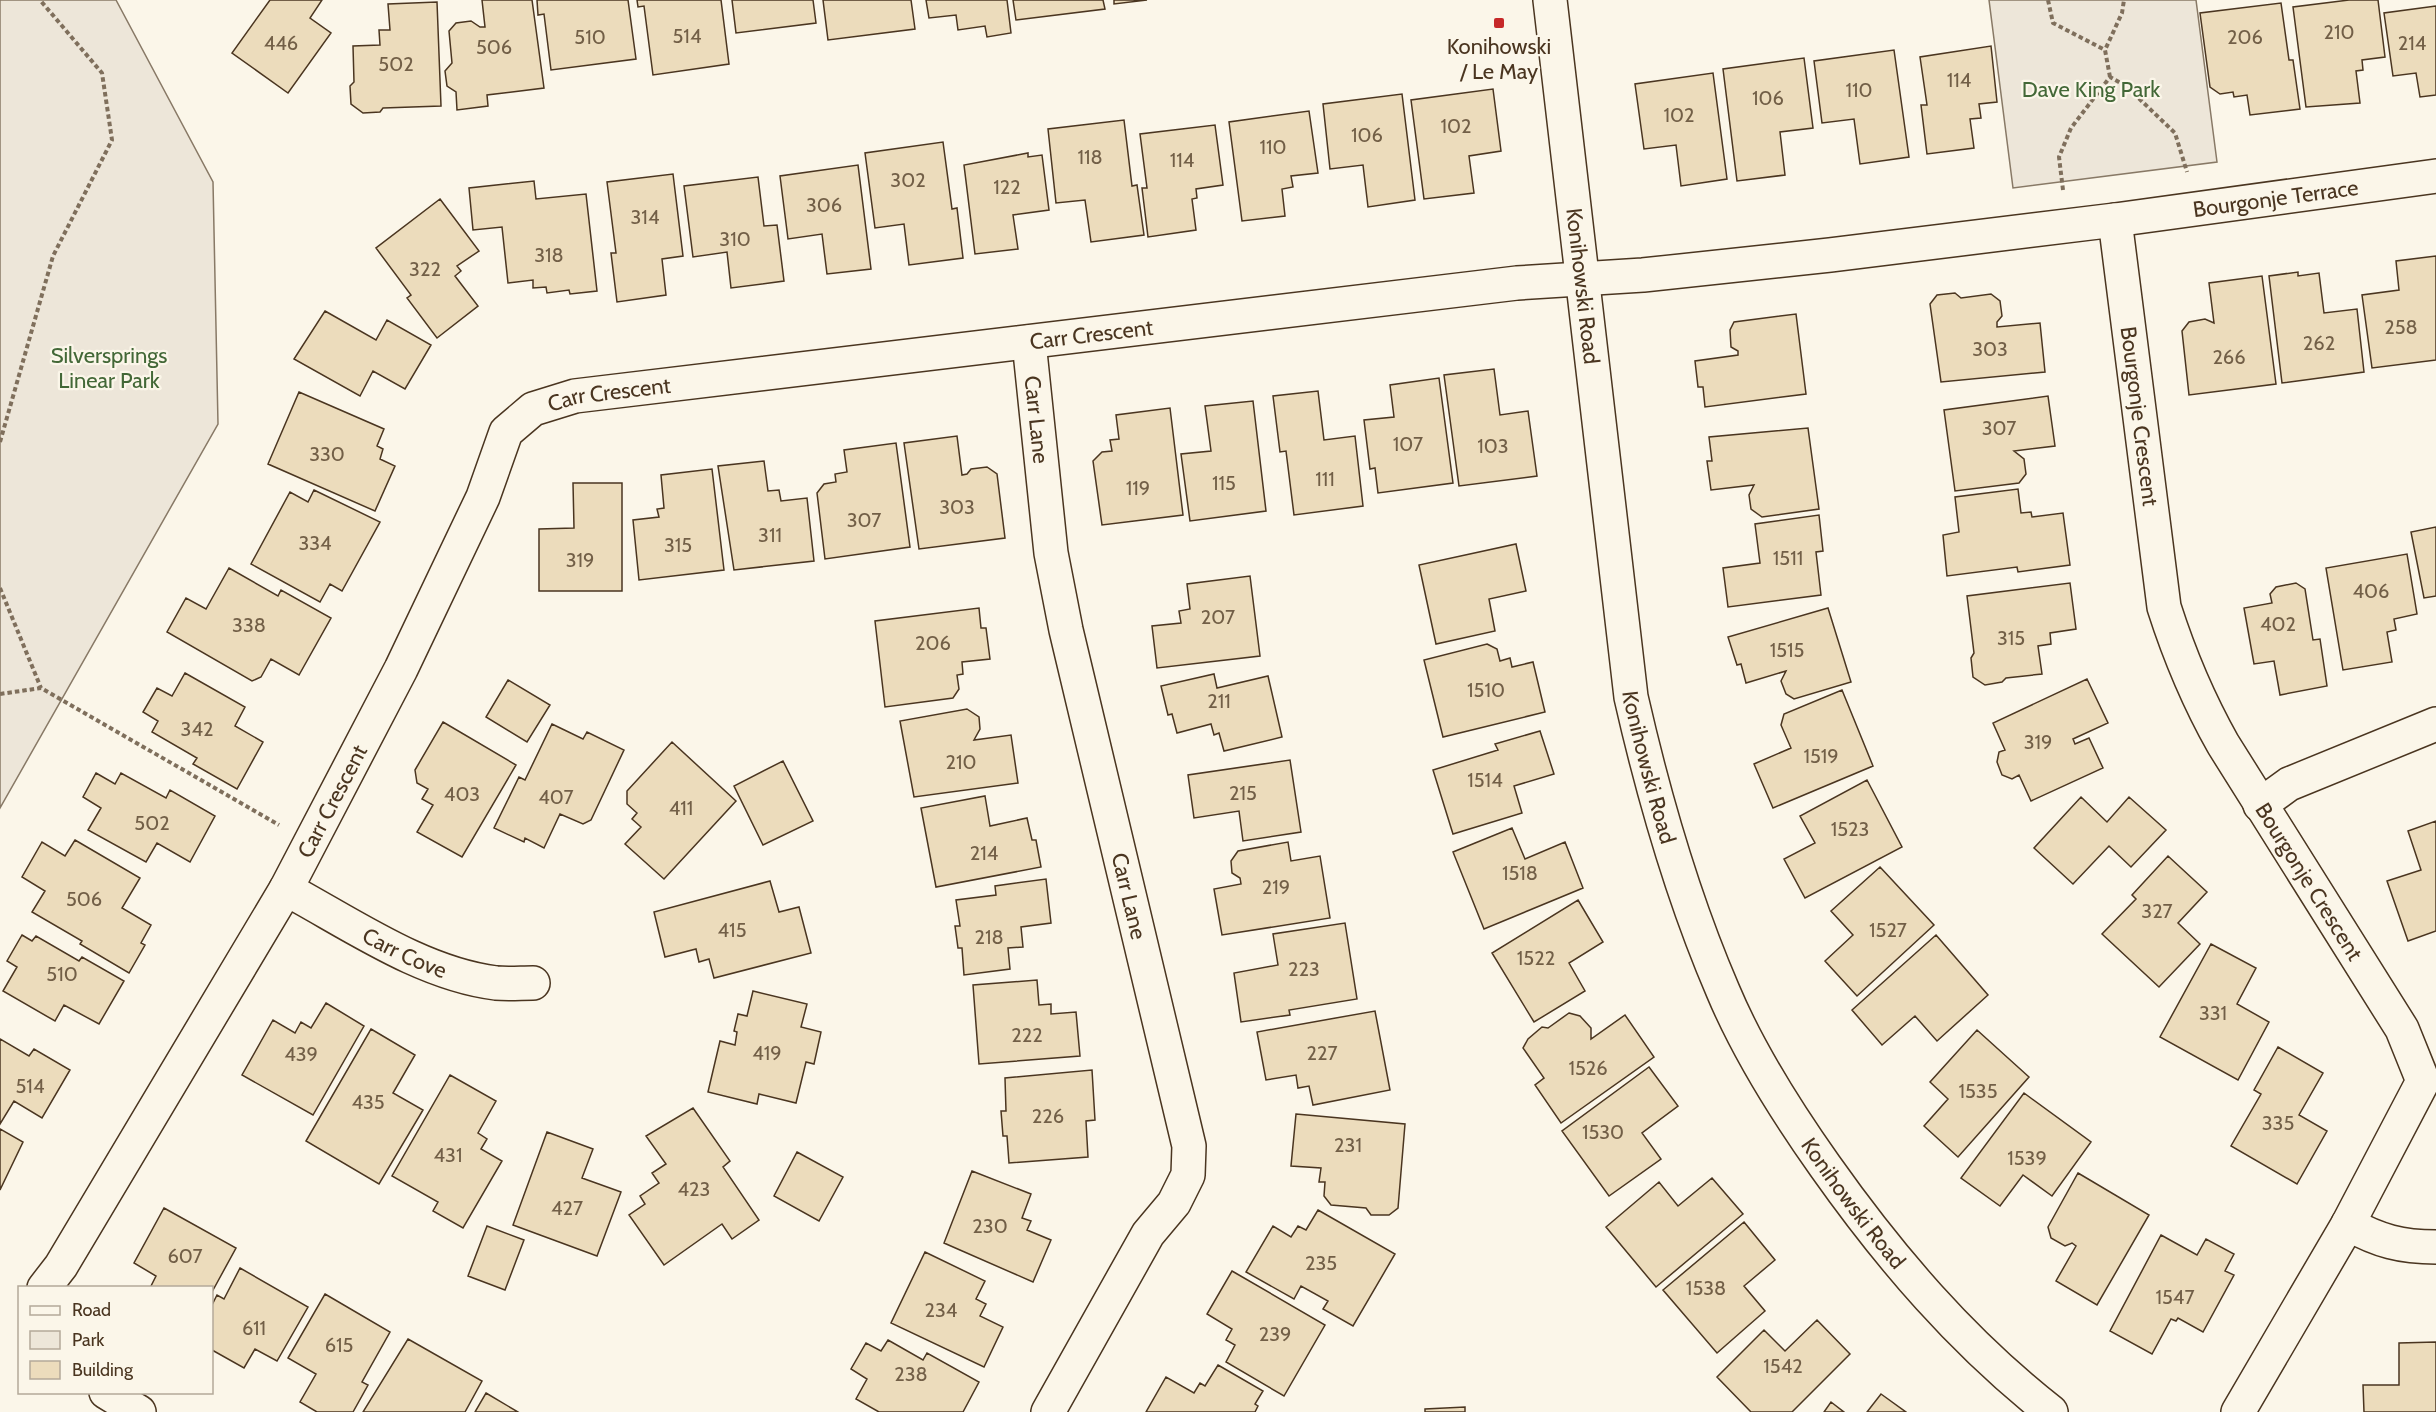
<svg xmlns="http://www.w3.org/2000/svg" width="2436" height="1412" viewBox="0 0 2436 1412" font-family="Cabin,sans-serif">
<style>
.green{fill:#ede6d9;stroke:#887966;stroke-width:1.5}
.building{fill:#ecdcbc;stroke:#4a3520;stroke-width:1.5}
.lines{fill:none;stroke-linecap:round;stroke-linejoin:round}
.minor-casing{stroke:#4a3520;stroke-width:36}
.path{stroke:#7f6f5c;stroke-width:4;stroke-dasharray:4.5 3;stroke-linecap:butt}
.minor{stroke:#fbf6e9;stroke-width:33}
.poi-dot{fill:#c62828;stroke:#fbf6e9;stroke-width:2}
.labels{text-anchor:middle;stroke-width:4.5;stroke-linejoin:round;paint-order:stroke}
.number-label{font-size:20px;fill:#725f47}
.poi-label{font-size:22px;fill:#4a3520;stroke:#fbf6e9}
.park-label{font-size:22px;fill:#436837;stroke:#fbf6e9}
.street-label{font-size:22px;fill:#4a3520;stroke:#fbf6e9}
</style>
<rect width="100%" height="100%" fill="#fbf6e9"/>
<path class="green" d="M0,0H116L213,182L218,424L0,808Z
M1989,0H2196L2217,162L2013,188Z"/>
<path class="building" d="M270,0H322L310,18L331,33L288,93L232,53Z
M482,0H532L544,88L487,95L488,106L457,110L456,92L447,86L445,71L452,63L449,31L456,23L471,21L480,27H485Z
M537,0H628L636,59L551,70L544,14L538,15Z
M637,0H721L729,64L653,75L644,6L638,7Z
M732,0H813L816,23L736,33Z
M823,0H911L915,29L828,40Z
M926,0H1007L1011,33L987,37L985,26L958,30L956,15L929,18Z
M1013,0H1103L1105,9L1016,20Z
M1114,0H1147L1114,4Z
M2349,0H2378L2385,57L2362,60L2363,70L2356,71L2360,103L2306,107L2293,7Z
M437,2L441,106L383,108L380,112L363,113L351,104L350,86L354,82L353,46L380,45L379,30H390L388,4Z
M2281,3L2289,60H2293L2300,109L2250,115L2247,95L2234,97L2233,92L2220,94L2210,87L2200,13Z
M2436,6V95L2420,97L2416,73L2393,76L2384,13Z
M1991,46L1997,102L1979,104L1981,118L1970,119L1974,148L1927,154L1921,105H1927L1920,57Z
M1894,50L1909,157L1860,164L1854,119L1822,123L1814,61Z
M1804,58L1813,128L1780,132L1785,175L1737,181L1723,69Z
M1713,73L1727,179L1681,186L1676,145L1644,149L1635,84Z
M1493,89L1501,151L1469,156L1474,193L1424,199L1411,100Z
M1402,94L1415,200L1368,207L1363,165L1330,169L1323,104Z
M1309,111L1318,173L1291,176L1293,187L1282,189L1285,216L1242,221L1229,122Z
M1124,120L1132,186L1137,185L1144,235L1091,242L1085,200L1056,203L1048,129Z
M1215,125L1223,185L1196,189L1197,198L1192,199L1196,230L1148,237L1142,188H1147L1140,134Z
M943,142L952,209L957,208L963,258L909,265L904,224L875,228L865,153Z
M1028,153V157L1042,155L1049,210L1013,215L1018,249L975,254L964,165Z
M858,165L871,269L827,274L822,234L788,239L780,176Z
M673,174L683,256L662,259L666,295L617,302L611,253H616L607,182Z
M758,177L764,226L777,225L784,281L731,288L727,252L693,257L684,186Z
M534,181L536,199L586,194L597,291L570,294L569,290L547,293L546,287L533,288V280L508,283L502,227L473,230L469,188Z
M440,199L479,251L457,266L461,271L455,276L478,306L437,338L407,298L411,295L376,248Z
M2436,256V360L2372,368L2362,295L2399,290L2396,261Z
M2298,272V276L2319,273L2324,313L2357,309L2364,372L2282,383L2269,276Z
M2262,276L2276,384L2189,395L2182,331L2189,322L2205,319L2214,323L2209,283Z
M1955,293L1961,298L1991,294L2000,301L2002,316L1997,322V327L2040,323L2045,372L1941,382L1930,304L1937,295Z
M325,311L376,340L387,320L431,345L405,389L373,371L360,396L294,359Z
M1796,314L1806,394L1705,407L1703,387H1698L1695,361L1738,355V351L1731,347L1730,330L1734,322Z
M1494,369L1500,415L1528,411L1537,476L1459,486L1444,375Z
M1439,378L1453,483L1378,493L1375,468L1370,469L1364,420L1394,417L1390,385Z
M1318,391L1324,440L1355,436L1363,506L1294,515L1286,451L1280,452L1273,396Z
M299,392L384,429L377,446L383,449L380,459L395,466L375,511L268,464Z
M2048,396L2055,446L2014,451L2024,459L2026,474L2019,483L1955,491L1944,410Z
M1253,401L1266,511L1190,521L1181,454L1211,451L1205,406Z
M1170,408L1183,515L1102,525L1093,461L1102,452L1112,451L1110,440L1119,439L1116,415Z
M1808,428L1819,509L1762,517L1751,509L1749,495L1754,485L1711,490L1707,461H1712L1709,437Z
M957,436L962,475L967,474L971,469L987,467L997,474L1005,538L919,549L904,443Z
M896,443L910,547L825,559L817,493L824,484L836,482L835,474L847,472L844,450Z
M764,461L768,491L779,490L781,501L807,498L814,561L734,570L718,466Z
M712,469L724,570L639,580L633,520L659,517L657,509L664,508L661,475Z
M573,483H622V591H539V529L574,528Z
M2018,489L2021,513L2031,512L2032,517L2063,513L2070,565L2018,572L2017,567L1947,576L1943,535L1959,532L1955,497Z
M314,490L380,522L342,591L330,584L320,602L251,564L290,492L308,502Z
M1819,515L1823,551L1816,552L1821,595L1728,607L1723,568L1760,563L1755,524Z
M2436,527V596L2424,598L2411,532Z
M1516,544L1526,591L1489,599L1495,631L1436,644L1419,565Z
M2407,554L2417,614L2394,619L2396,630L2387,632L2392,662L2343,670L2326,568Z
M229,568L278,596L281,590L331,618L299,675L271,659L261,677L252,681L167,632L186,598L206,609Z
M1250,576L1260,656L1157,668L1152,626L1181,623L1179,611L1190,609L1187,584Z
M2070,583L2076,629L2050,633L2051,644L2038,646L2042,674L2006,678L2002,682L1985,685L1973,677L1971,658L1974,653L1967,596Z
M2296,583L2305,589L2313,640L2320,639L2327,686L2280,695L2274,661L2254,664L2244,608L2272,603L2270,594L2276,587Z
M979,608L981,628H986L990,659L962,662L963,674L957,675L959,689L953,698L885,707L875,621Z
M1828,608L1851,682L1794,699L1786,694L1781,681L1786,671L1746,683L1741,664L1737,665L1728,637Z
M1487,644L1497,649L1500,661L1510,658L1512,667L1533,662L1545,712L1443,737L1424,660Z
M185,673L245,707L235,726L263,742L237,789L193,764L197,758L152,732L158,721L143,712L157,688L172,696Z
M1214,674L1217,688L1268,676L1282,737L1224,751L1219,733L1214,735L1211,724L1177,733L1172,714L1168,715L1161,686Z
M2087,679L2108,723L2073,739L2075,744L2089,738L2103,768L2031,801L2019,775L2012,779L2002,775L1997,762L1999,752L2005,750L1993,723Z
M508,680L550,705L527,742L486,717Z
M1842,690L1873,766L1773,808L1754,764L1791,748L1781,725L1784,714Z
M967,709L979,717L980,729L974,740L1011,735L1018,783L914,797L900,721Z
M443,722L516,765L462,857L417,832L433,805L422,799L428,789L417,783L415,770Z
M552,724L583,739L587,732L624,750L591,820L583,824L560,814L544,848L525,838L524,842L494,828L519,777L525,780Z
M1540,731L1554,774L1514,786L1522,813L1453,834L1433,770L1498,750L1495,744Z
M672,742L736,801L664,879L625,844L641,827L632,819L637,813L627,804V791Z
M1290,760L1301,832L1243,841L1239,811L1194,818L1188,775Z
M783,761L813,821L763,845L734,786Z
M96,773L115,784L121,773L166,798L170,790L215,816L190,862L157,843L146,862L88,830L101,808L83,797Z
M1867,780L1902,847L1805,898L1784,859L1815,843L1800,816Z
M985,796L990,826L1027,818L1032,840H1036L1041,867L936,887L921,808Z
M2081,797L2107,822L2129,797L2166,830L2131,867L2109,846L2073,884L2034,848Z
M2436,821V931L2408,941L2387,881L2421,870L2408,831Z
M1512,828L1525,859L1565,842L1583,888L1484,929L1453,852Z
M75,840L140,878L122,908L151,925L141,943L145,945L129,973L80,944L82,941L32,912L45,891L22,877L42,842L65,856Z
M1288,842L1291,861L1320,856L1330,918L1222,935L1214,889L1241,884L1240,878L1232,873L1231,861L1238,851Z
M2168,856L2207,892L2178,923L2200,944L2159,987L2102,934L2136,899L2132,895Z
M1880,867L1934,925L1857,996L1825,961L1853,935L1831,911Z
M1046,879L1051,923L1021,927L1023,947L1008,948L1010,969L964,975L962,948H958L955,926H960L956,900L996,895L995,886Z
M770,881L779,912L799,907L811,953L714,978L709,959L699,962L696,949L665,957L654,912Z
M1578,900L1603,942L1569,963L1585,991L1534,1022L1492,953Z
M1345,923L1357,999L1289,1010L1290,1015L1241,1022L1234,973L1278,965L1273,934Z
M22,935L32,941L36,936L79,961L82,957L124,981L99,1024L64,1005L55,1021L3,991L17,967L7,961Z
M1936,935L1988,995L1937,1041L1915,1016L1882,1045L1852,1010Z
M2211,944L2256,968L2237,1004L2269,1022L2238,1080L2160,1037Z
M1037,980L1039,1005L1051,1004V1014L1076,1012L1080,1056L979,1064L973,985Z
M753,991L807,1004L801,1027L821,1032L814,1064L806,1062L796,1103L759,1094L757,1104L708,1092L720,1041L735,1045L737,1032L734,1031L738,1014L747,1016Z
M326,1003L364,1026L313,1115L242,1075L273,1020L295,1033L301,1022L311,1028Z
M1375,1011L1390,1090L1313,1105L1309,1086L1298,1088L1296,1075L1266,1080L1257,1032Z
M1569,1013L1580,1016L1591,1028V1039L1625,1015L1654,1057L1561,1123L1535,1085L1544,1078L1523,1048L1528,1039L1542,1027L1548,1028Z
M371,1029L415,1055L393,1093L423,1110L379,1184L306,1141Z
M1977,1030L2029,1077L1958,1157L1924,1126L1948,1099L1930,1082Z
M0,1039L29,1056L34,1049L70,1070L42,1118L14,1101L0,1124Z
M2278,1047L2323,1073L2299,1115L2327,1131L2297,1184L2231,1146L2261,1094L2254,1090Z
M1649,1067L1678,1106L1642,1133L1661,1159L1609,1196L1562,1131Z
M1092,1070L1095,1120L1086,1121L1088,1157L1009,1163L1007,1136H1003L1001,1111H1006L1005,1078Z
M450,1075L496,1101L478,1133L487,1139L481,1149L502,1161L463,1228L433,1211L438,1202L392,1176Z
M2024,1093L2091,1142L2052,1196L2023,1175L2000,1206L1961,1178Z
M693,1108L730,1161L723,1167L759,1220L732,1239L722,1224L664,1265L629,1215L645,1204L640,1196L659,1183L652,1173L666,1164L646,1136Z
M1296,1114L1405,1124L1398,1208L1389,1215H1371L1366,1208L1331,1205L1324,1196L1325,1182H1319L1321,1168L1291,1166Z
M0,1129L23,1142L0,1190Z
M547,1132L593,1149L582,1178L621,1192L597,1256L513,1225Z
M797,1152L843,1177L819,1221L774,1196Z
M972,1171L1031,1194L1022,1218L1031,1221L1027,1230L1051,1240L1033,1282L944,1243Z
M2078,1173L2149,1215L2097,1305L2056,1281L2076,1246L2072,1243L2065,1246L2051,1238L2048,1227Z
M1712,1178L1743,1214L1656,1287L1606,1227L1659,1182L1678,1206Z
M164,1208L236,1248L212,1292V1288H150L156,1276L134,1263Z
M1318,1210L1395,1254L1353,1326L1323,1309L1328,1301L1301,1286L1294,1299L1246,1272L1273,1226L1291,1237L1298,1226L1306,1230Z
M1744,1222L1775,1260L1744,1286L1765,1311L1717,1353L1663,1290Z
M487,1226L524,1240L505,1290L468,1276Z
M2161,1235L2197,1255L2206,1239L2234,1254L2225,1271L2234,1275L2203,1332L2178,1318L2176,1321L2171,1319L2152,1354L2110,1331Z
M925,1252L985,1281L976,1299L986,1304L980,1316L1003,1327L984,1367L891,1323Z
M240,1268L308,1307L277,1361L255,1349L244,1368L212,1350V1305L217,1295L224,1299Z
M1232,1271L1325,1325L1284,1396L1226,1362L1235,1345L1226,1340L1232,1329L1207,1314Z
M325,1294L390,1332L362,1382L368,1385L353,1412H317L300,1402L316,1374L288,1358Z
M1817,1320L1850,1354L1792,1412H1751L1717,1377L1764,1330L1785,1351Z
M408,1339L482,1381L465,1412H363Z
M888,1340L923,1360L927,1353L979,1382L963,1412H879L856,1399L867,1379L851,1369L866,1343L881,1351Z
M2436,1342V1412H2364L2363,1385H2399V1343Z
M1218,1365L1263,1391L1255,1404L1258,1406L1255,1412H1146L1166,1377L1194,1393L1200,1383L1205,1386Z
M486,1393L518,1412H475Z
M1881,1394L1906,1412H1867Z
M1831,1402L1844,1412H1824Z
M1465,1407V1412H1425V1409Z"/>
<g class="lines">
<defs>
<g id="minor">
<path id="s1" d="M1550,0L1631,697C1654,798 1682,896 1723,991C1749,1053 1786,1111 1825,1166C1890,1258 1962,1342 2051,1412"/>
<path id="s2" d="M2115,220L2436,176"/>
<path id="s3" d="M1029,342L1051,553L1066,630L1189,1146L1188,1175L1174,1203L1148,1234L1048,1412"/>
<path d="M2260,805L2289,784L2436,724"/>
<path id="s4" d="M286,889C351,924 422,974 496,983C508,984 521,983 533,983"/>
<path d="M2348,1224C2379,1241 2401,1247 2436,1247"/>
<path id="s5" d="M44,1288L61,1266L286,889L401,669L483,497L506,432L533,409L575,396L1517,283L1643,275L1830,255L2115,220L2164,607C2180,657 2197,698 2223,744L2402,1029L2423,1081L2348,1224L2238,1412"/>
<path d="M106,1392L139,1412"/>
</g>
</defs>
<use href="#minor" class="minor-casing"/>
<path class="path" d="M2048,0L2053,23L2105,50
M2110,77L2105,50L2122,13L2124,0
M2063,190L2059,157L2071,128L2110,77L2126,86L2175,133L2187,172
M0,442L53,256L112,140L102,73L40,0
M0,588L41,688
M0,694L41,688L279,825"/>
<use href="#minor" class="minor"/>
</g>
<rect class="poi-dot" x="1493" y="17" width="12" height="12" rx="3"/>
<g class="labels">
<g class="number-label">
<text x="2339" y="39">210</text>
<text x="687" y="43">514</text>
<text x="590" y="44">510</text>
<text x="2245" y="44">206</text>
<text x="281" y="50">446</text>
<text x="2412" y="50">214</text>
<text x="494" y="54">506</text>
<text x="396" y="71">502</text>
<text x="1959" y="87">114</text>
<text x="1859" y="97">110</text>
<text x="1768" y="105">106</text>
<text x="1679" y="122">102</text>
<text x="1456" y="133">102</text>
<text x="1367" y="142">106</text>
<text x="1273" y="154">110</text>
<text x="1090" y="164">118</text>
<text x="1182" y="167">114</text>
<text x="908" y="187">302</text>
<text x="1007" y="194">122</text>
<text x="824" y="212">306</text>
<text x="645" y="224">314</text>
<text x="735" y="246">310</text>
<text x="549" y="262">318</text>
<text x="425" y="276">322</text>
<text x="2401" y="334">258</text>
<text x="2319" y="350">262</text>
<text x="1990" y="356">303</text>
<text x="2229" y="364">266</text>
<text x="1999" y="435">307</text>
<text x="1408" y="451">107</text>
<text x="1493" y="453">103</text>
<text x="327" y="461">330</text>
<text x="1325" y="486">111</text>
<text x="1224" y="490">115</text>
<text x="1138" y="495">119</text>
<text x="957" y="514">303</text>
<text x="864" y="527">307</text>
<text x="770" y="542">311</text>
<text x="315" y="550">334</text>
<text x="678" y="552">315</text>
<text x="1788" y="565">1511</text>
<text x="580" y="567">319</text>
<text x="2371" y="598">406</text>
<text x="1218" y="624">207</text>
<text x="2278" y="631">402</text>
<text x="249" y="632">338</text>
<text x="2011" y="645">315</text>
<text x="933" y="650">206</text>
<text x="1787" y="657">1515</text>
<text x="1486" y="697">1510</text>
<text x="1219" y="708">211</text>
<text x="197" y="736">342</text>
<text x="2038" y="749">319</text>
<text x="1821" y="763">1519</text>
<text x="961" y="769">210</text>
<text x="1485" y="787">1514</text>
<text x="1243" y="800">215</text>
<text x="462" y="801">403</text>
<text x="556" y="804">407</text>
<text x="681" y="815">411</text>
<text x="152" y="830">502</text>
<text x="1850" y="836">1523</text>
<text x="984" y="860">214</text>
<text x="1520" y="880">1518</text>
<text x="1276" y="894">219</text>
<text x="84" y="906">506</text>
<text x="2157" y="918">327</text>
<text x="732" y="937">415</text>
<text x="1888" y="937">1527</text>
<text x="989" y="944">218</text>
<text x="1536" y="965">1522</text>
<text x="1304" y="976">223</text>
<text x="62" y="981">510</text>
<text x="2213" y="1020">331</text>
<text x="1027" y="1042">222</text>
<text x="767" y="1060">419</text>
<text x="1322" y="1060">227</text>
<text x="301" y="1061">439</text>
<text x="1588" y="1075">1526</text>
<text x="30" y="1093">514</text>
<text x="1978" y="1098">1535</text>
<text x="368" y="1109">435</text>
<text x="1048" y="1123">226</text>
<text x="2278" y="1130">335</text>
<text x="1603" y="1139">1530</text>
<text x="1348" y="1152">231</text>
<text x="448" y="1162">431</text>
<text x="2027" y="1165">1539</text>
<text x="694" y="1196">423</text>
<text x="567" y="1215">427</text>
<text x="990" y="1233">230</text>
<text x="185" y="1263">607</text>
<text x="1321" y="1270">235</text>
<text x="1706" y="1295">1538</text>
<text x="2175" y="1304">1547</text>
<text x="941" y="1317">234</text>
<text x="254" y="1335">611</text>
<text x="1275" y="1341">239</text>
<text x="339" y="1352">615</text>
<text x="1783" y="1373">1542</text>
<text x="911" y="1381">238</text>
</g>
<g class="poi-label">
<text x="1499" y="54">Konihowski<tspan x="1499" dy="25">/ Le May</tspan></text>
</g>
<g class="park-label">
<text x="2091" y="97">Dave King Park</text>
<text x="109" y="363">Silversprings<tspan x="109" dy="25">Linear Park</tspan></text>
</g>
<g class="street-label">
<text dy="8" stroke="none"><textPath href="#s2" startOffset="162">Bourgonje Terrace</textPath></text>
<text dy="8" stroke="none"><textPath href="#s1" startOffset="288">Konihowski Road</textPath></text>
<text dy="8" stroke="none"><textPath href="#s5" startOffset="1574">Carr Crescent</textPath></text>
<text dy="8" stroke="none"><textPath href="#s5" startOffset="1088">Carr Crescent</textPath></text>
<text dy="8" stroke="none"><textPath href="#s5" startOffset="2802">Bourgonje Crescent</textPath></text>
<text dy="8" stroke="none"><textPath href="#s3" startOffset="78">Carr Lane</textPath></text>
<text dy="8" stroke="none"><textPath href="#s1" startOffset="774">Konihowski Road</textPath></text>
<text dy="8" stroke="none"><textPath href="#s5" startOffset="566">Carr Crescent</textPath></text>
<text dy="8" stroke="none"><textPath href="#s5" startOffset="3306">Bourgonje Crescent</textPath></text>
<text dy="8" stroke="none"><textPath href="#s3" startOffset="564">Carr Lane</textPath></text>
<text dy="8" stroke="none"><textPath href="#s4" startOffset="135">Carr Cove</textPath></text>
<text dy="8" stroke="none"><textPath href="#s1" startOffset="1260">Konihowski Road</textPath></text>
</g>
</g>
<rect x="18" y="1286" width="195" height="108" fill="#fbf6e9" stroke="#b4a999" stroke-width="1.5"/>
<rect x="30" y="1306" width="30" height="9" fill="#fbf6e9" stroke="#b4a999" stroke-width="1.5"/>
<text x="72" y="1316" font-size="18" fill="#4a3520">Road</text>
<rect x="30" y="1331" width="30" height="18" fill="#ede6d9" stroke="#b4a999" stroke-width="1.5"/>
<text x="72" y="1346" font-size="18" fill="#4a3520">Park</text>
<rect x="30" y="1361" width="30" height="18" fill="#ecdcbc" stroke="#b4a999" stroke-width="1.5"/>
<text x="72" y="1376" font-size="18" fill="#4a3520">Building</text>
</svg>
